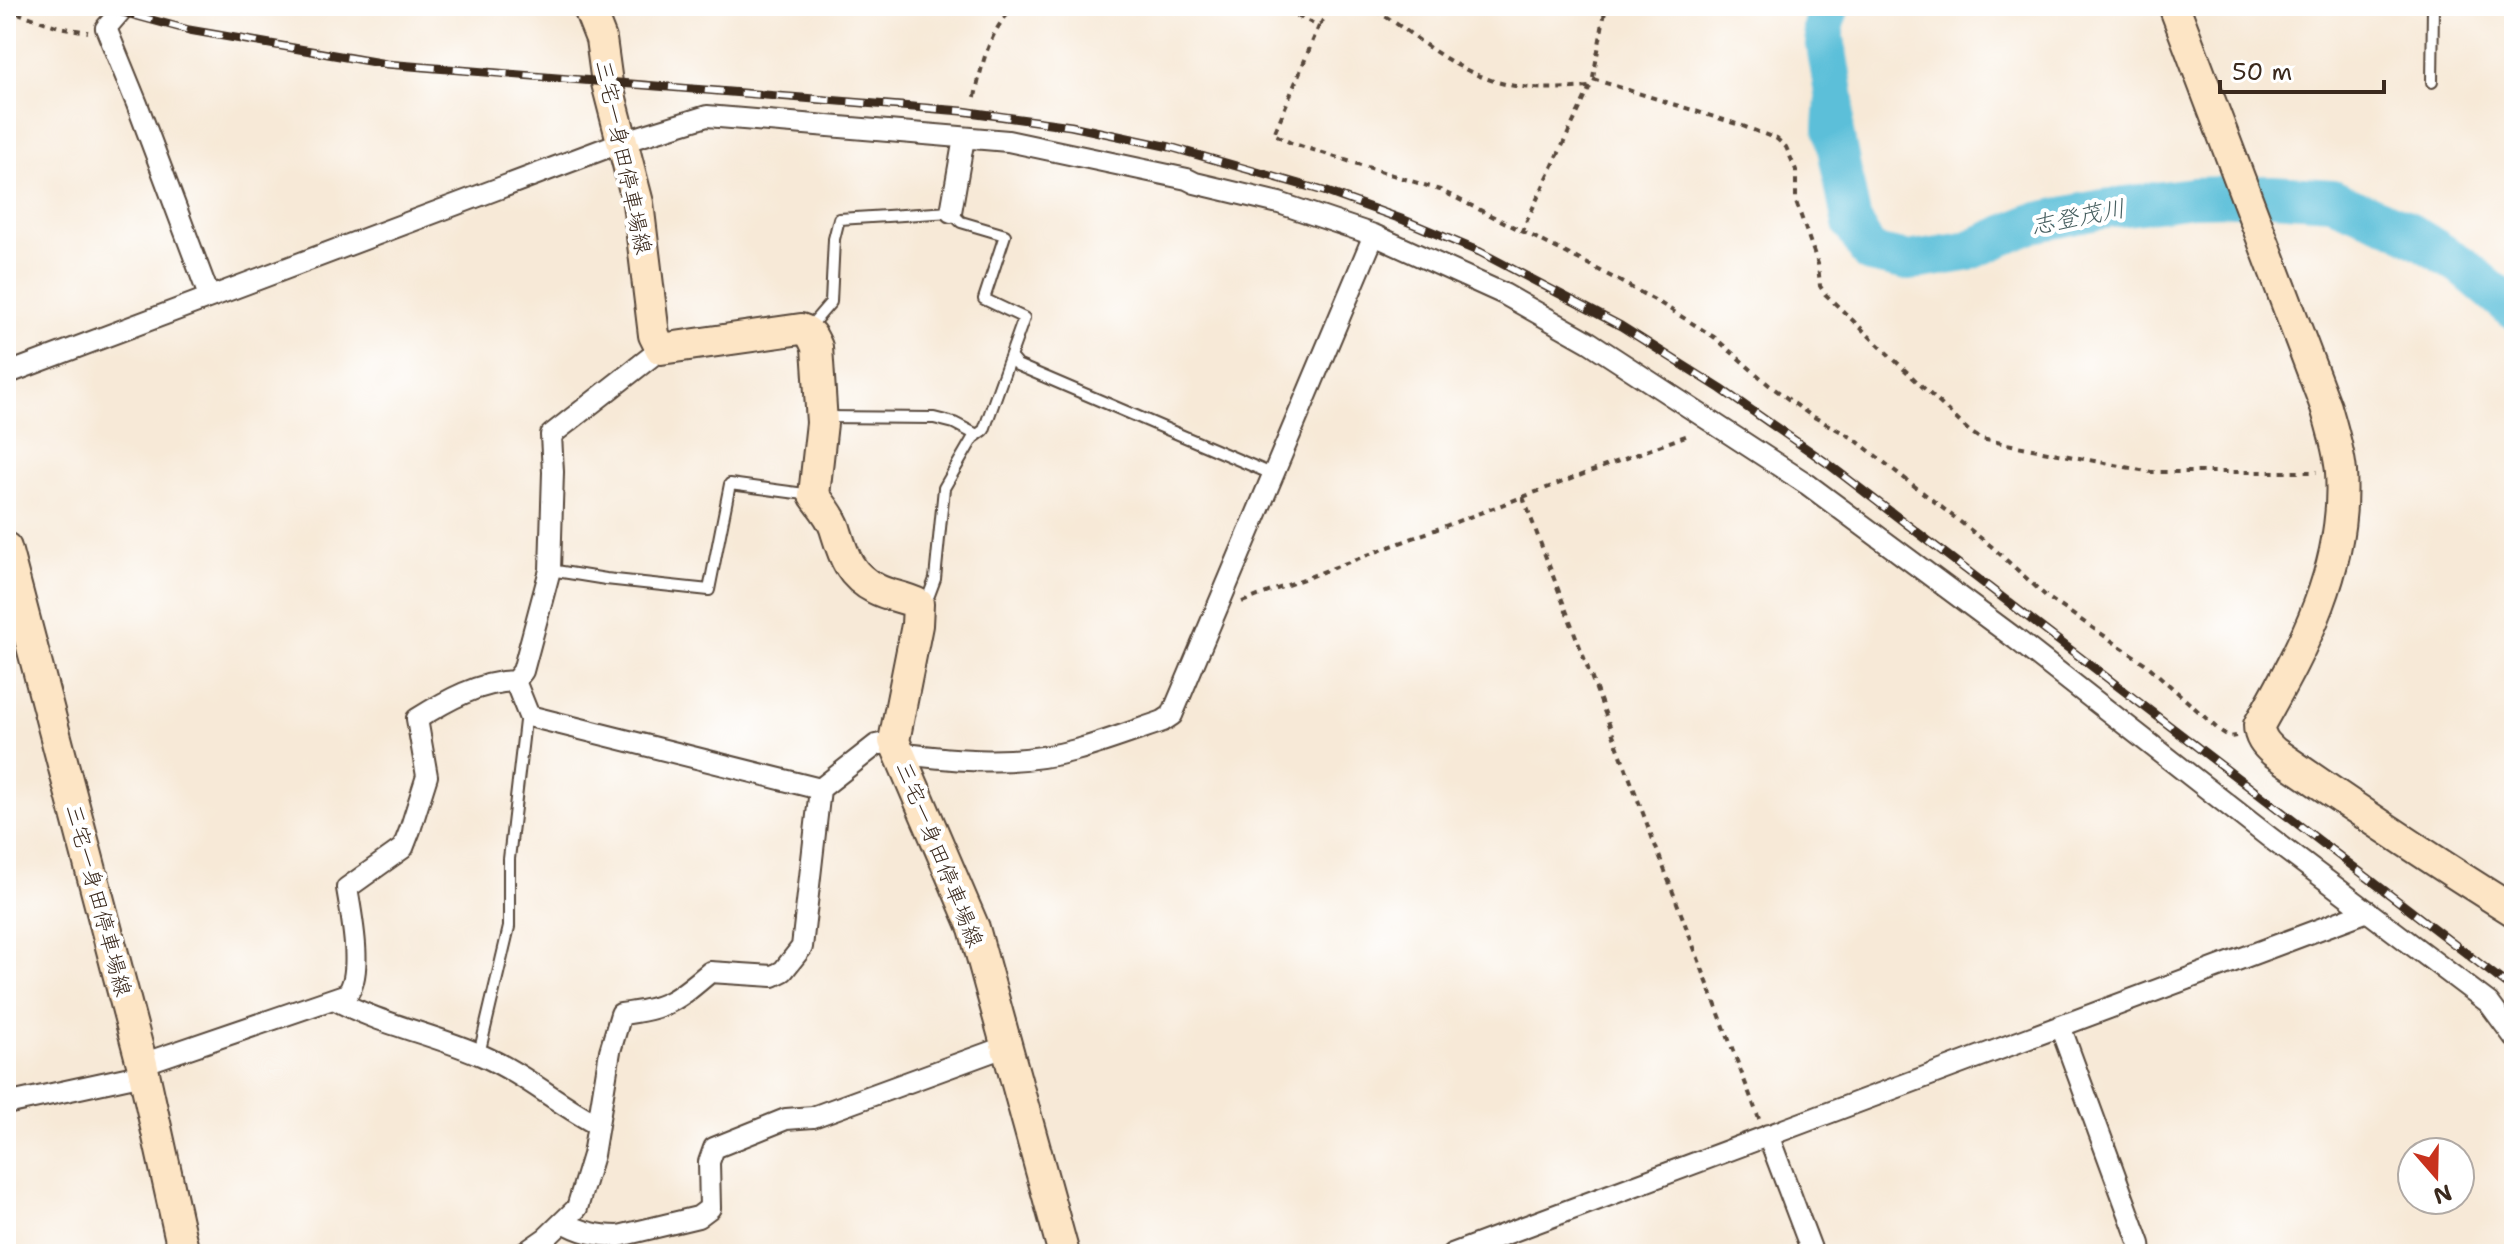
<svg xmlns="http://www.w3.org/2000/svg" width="2520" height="1260" viewBox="0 0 2520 1260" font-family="'Shantell Sans','Klee One',sans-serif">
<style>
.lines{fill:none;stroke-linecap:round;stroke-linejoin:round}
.river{stroke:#5bbfd9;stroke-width:40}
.lane-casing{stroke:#57473a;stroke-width:14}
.street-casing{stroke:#57473a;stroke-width:24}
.secondary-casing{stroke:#57473a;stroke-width:34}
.path{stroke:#57473a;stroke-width:4;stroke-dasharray:6 6;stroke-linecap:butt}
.lane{stroke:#fff;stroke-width:10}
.street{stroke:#fff;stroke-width:20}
.secondary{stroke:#fde5c5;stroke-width:30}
.rail-casing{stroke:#3b2a1e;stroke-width:9}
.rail{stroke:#fff;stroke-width:6;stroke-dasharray:18;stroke-linecap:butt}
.labels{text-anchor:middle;stroke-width:8;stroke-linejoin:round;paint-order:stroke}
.street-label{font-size:22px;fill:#3b2a1e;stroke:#fff}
.water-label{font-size:24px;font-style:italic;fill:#465e5f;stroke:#fff}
</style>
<rect width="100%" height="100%" fill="#fff"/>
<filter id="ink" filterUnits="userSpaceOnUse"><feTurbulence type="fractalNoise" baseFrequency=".0125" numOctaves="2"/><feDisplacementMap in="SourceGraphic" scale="16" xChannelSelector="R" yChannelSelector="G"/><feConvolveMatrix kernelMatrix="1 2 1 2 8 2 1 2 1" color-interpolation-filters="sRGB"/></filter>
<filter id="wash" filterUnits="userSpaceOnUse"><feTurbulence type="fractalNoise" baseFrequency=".006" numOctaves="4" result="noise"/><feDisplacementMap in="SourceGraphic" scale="32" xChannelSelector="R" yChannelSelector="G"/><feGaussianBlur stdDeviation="1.8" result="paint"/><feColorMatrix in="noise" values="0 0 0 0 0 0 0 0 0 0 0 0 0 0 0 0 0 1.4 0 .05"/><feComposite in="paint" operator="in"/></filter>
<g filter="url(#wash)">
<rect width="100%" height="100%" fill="#f7e9d7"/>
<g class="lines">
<path class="river" d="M1830,6L1823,27L1835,99L1833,128L1852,223L1870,253L1908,261L1965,252L2033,223L2097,210L2192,197L2272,195L2332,199L2400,227L2461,265L2514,310"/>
</g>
</g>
<g filter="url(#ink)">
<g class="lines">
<defs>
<path id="lane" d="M2432,82L2433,6
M807,330L831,302L834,239L839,219L951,212L961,222L1005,235L984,299L1024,318L1010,357
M823,417L934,418L954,423L977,435
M550,570L606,579L709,590L730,484L812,495
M920,603L929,595L935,579L944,488L973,438L984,430L1010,357L1017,365L1274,475
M479,1054L509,927V859L525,721L529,716"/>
<path id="street" d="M125,6L106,28L137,104L209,296
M951,212L964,138
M661,349L551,435L553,472L550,570L523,671L515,681L529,716L820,789L876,745L894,741
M6,374L622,142L707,116L1008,141L1187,179L1195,183L1279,203L1374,235L1504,294L1589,342L1807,484L2016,639L2269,837L2489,1003L2514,1037
M899,753C957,761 1018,766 1076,750C1105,742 1134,731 1163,721L1172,715L1374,235
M334,999C381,1025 434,1034 483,1056C524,1074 558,1104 598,1125
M2060,1026L2140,1244L2141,1254
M142,1064L347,994C364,974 351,913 347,888L403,848L410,830L427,776L417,719C447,700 479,682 515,681
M6,1104L144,1074
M1768,1135L1813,1254
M564,1222C580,1232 600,1236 619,1236L698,1217L710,1208L709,1162L714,1148L786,1119L813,1117L1007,1046
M523,1254L546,1238L577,1208L593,1155L610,1051L621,1014C666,1009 676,1001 710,972L773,976L783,971L802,947L820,789
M1452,1254L2368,911"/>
<path id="secondary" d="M588,6L601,39L607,83L638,203L654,335L661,349L801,329C811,332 813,338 817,347L822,423L814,495C821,505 831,516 835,528C843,554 848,575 876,589C889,596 905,597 918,604L917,625L894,741L974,928L1064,1254
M2174,6L2326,407C2332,428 2339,450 2341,472C2347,566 2304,646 2259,725C2259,737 2265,744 2274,752C2353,807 2432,860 2514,911
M6,548L142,1064L184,1254"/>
</defs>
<use href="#lane" class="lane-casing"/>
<use href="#street" class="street-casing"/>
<use href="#secondary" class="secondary-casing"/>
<path class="path" d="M1275,6L1319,26L1274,134L1291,143L1440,190L1586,263L1660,303L1714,337L1769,385L1810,415L1853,438L1991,546L2047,597L2146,664L2219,730L2230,737L2236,736
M1364,6C1387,14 1407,32 1427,46C1486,87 1519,92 1590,87
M6,9L59,27L88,32
M1320,25L1329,10L1336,6
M1593,78L1606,6
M1593,79L1740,125L1777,139L1786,147L1796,170V202L1818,264L1820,286L1825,294L1969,431L1981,439L2151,472H2317
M975,97C982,64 989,29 1016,6
M1521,233L1590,87
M1523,497L1759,1119
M1242,602L1691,434"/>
<use href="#lane" class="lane"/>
<use href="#street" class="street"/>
<use href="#secondary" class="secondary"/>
<defs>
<path id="rail" d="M100,6L189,30L386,64L962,111L1071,126L1170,147L1327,192L1404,220L1480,252L1621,326L1721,389L1827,463L2514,990"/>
</defs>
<use href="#rail" class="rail-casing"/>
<use href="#rail" class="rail"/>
</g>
</g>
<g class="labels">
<g class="street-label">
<text transform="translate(624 157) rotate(78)" y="8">三宅一身田停車場線</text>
<text transform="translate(940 854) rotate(68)" y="8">三宅一身田停車場線</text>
<text transform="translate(99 900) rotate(75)" y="8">三宅一身田停車場線</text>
</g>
<g class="water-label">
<text transform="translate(2078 217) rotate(-11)" y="8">志登茂川</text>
</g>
</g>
<rect width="2520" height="1260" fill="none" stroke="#fff" stroke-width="32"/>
<g transform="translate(2436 1176) rotate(160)"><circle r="38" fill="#ffffff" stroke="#b1aaa5" stroke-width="2"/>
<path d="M0-6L14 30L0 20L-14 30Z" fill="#c8321e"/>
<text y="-12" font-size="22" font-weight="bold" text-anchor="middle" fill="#3b2a1e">N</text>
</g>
<path d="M2220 80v12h164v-12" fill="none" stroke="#3b2a1e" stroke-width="4"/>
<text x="2232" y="80" font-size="24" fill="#3b2a1e" stroke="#ffffff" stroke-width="6" paint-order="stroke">50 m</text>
</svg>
